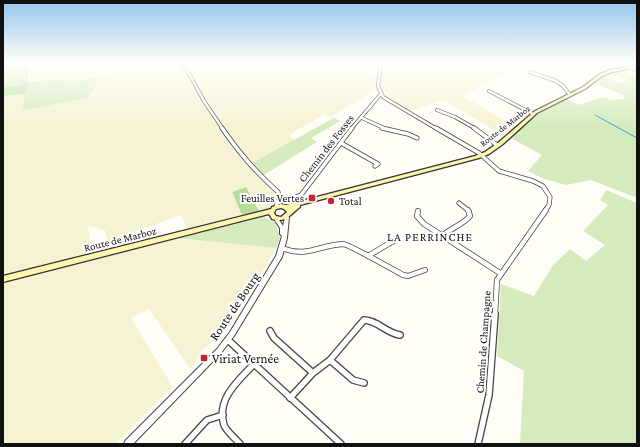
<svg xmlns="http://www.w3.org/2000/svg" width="640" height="447" viewBox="0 0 640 447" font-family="'Crimson Pro',serif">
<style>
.farmland{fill:#f6f3d4}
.green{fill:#d5ebbd}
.forest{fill:#b9dc9c}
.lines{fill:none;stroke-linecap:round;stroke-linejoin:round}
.stream{stroke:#3f96cf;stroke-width:1}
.minor-far3-casing{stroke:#444;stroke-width:4}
.minor-far2-casing{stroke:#444;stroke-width:5}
.minor-far1-casing{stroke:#444;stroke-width:6}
.minor-casing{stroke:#444;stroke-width:8}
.tertiary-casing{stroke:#444;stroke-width:2}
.secondary-casing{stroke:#333;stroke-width:2.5}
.minor-far3{stroke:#fff;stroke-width:2.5}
.minor-far2{stroke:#fff;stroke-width:3.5}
.minor-far1{stroke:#fff;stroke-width:4.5}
.minor{stroke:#fff;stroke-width:5.5}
.tertiary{fill:#fff;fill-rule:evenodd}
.secondary{fill:#fff6b0;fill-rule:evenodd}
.poi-dot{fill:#c4262e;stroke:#fff;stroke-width:1.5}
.labels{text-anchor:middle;stroke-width:4;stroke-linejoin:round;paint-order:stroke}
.far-street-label{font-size:9px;fill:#111;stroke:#fff}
.street-label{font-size:11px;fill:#111;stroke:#fff}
.poi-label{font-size:11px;fill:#111;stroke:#fff;text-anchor:end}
.neighbourhood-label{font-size:12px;letter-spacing:1px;fill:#111;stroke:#fff}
.near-street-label{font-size:13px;fill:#111;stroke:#fff}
.near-poi-label{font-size:13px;fill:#111;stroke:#fff;text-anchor:start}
</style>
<rect width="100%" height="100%" fill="#fffdf5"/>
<path class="farmland" d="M30,63H99L115,69L104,75L93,77L76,79L41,78L30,80L32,70Z
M126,63H178L197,89L206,106L234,147L255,172L274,189L276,198L275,205L267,210L259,211L246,187L232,192L242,215L192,228H186L181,215L134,232L158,237L109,249L105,230L88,226L91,254L3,275V96L24,94L23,110L89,94L96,85L99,77L109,75Z
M181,63H370L365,76L377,78L378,92L374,91L330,117L325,114L289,135L294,140L250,164L237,147L205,102L199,88L189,72Z
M382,63H556L568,70L556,73L538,64L514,69L463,96L514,126L503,135L443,100L408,112L383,97L381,93L380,78Z
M176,238L276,248L254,286L224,331L219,337L201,351L191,370L149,309L131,318L173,387L116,444H3V282Z"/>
<path class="green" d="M3,63H26L29,70L27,82L15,87H3Z
M622,70L637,78V198L591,180L566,185L544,179L528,171L542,155L511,138C527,119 545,109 567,99L579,105L603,97L612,100L623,99L625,96L594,83L603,76L619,83L627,81L610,72Z
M99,77L96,85L87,98L23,110L24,94L29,82L53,79L73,81Z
M334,118L340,121L311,138L317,142L262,176L250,164Z
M606,190L637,203V444H520L524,371L497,356L501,284L534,296L553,265L570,249L586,261L605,245L583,231L608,205L600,200Z
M264,217L276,223L280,238L276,248L176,238L250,218Z"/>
<path class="forest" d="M27,82H29L24,94L3,96V87H15Z
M246,187L259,211L242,215L232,192Z"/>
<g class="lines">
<path class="stream" d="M595,115L637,138"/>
<defs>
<path id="minor-far3" d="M180,63L188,72L204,101L223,129
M381,63L378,86L383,97L437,129
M630,67L637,71
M530,72L556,81L563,86L570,95
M489,91L533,114
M437,110L455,117L476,129
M362,118L386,129
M351,129L380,95"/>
<path id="minor-far2" d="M222,128C240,154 254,170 278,192L279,197L276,207
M382,128L408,134L417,138
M436,128L479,153L499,171L533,181L543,186L550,197L549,205L545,211
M474,128L497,145
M341,143L378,164L375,166
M279,197L291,199L301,195L352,128
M459,203L469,211"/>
<path id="minor-far1" d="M418,211L417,216L424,224L500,273
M442,236C450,229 465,223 470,216L468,210
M282,248C308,258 319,245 343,244C348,244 394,270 403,275L408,276L425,270
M368,256L395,240
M495,315L497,280L546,210"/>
<path id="minor" d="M270,331L274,338L313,373
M228,340L341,444
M330,360L353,380L364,383
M290,398L313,373L330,360L364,320C377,320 386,333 400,335
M185,444L207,420L223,415
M240,444C236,439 226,431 224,425C216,399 238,381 254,364
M478,444L489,395L495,314"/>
<path id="tertiary" d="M287,215L289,217L287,238L282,257L234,336L221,353L133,444H124L125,441L217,349L230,332L276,256L282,236L280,234V228L274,219L276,217L278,218L283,226L285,217Z"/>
<path id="secondary" d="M637,65V67L612,72L602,76L585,89L537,113L503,144L489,154L479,158L300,205V207C289,215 287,223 272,219L269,214L3,282V276L271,209L272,207L281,204L286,205L475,156L485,152L499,142L535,111L583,87L600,74L610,70ZM281,208L284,209L287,212L281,217L276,216L274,213L276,209Z"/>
</defs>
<use href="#minor-far3" class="minor-far3-casing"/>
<use href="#minor-far2" class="minor-far2-casing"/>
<use href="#minor-far1" class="minor-far1-casing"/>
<use href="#minor" class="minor-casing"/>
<use href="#tertiary" class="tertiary-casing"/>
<use href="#secondary" class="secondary-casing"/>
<use href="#minor-far3" class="minor-far3"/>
<use href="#minor-far2" class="minor-far2"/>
<use href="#minor-far1" class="minor-far1"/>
<use href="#minor" class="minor"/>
<use href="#tertiary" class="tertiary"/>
<use href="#secondary" class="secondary"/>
</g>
<linearGradient id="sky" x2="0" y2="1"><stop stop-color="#95c6ee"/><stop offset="0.5" stop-color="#fffefa"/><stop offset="1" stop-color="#fffefa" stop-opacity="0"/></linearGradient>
<rect width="640" height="126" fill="url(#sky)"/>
<g class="poi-dot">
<rect x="308" y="194" width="8" height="8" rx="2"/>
<circle cx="331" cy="201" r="4"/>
<rect x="200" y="354" width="8" height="8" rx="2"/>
</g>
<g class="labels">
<g class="far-street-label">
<text transform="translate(505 126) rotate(-38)" y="3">Route de Marboz</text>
</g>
<g class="street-label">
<text transform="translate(326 148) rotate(-52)" y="4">Chemin des Fosses</text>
<text transform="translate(120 239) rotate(-14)" y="4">Route de Marboz</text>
<text transform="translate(483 342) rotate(-86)" y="4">Chemin de Champagne</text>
</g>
<g class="poi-label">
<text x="304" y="202">Feuilles Vertes</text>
<text x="339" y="205" text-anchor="start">Total</text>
</g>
<g class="neighbourhood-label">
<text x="430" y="241">LA PERRINCHE</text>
</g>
<g class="near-street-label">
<text transform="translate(234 306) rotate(-56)" y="5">Route de Bourg</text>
</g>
<g class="near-poi-label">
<text x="212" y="363">Viriat Vernée</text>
</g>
</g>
<rect width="640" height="447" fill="none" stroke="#111111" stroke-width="8"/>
</svg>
